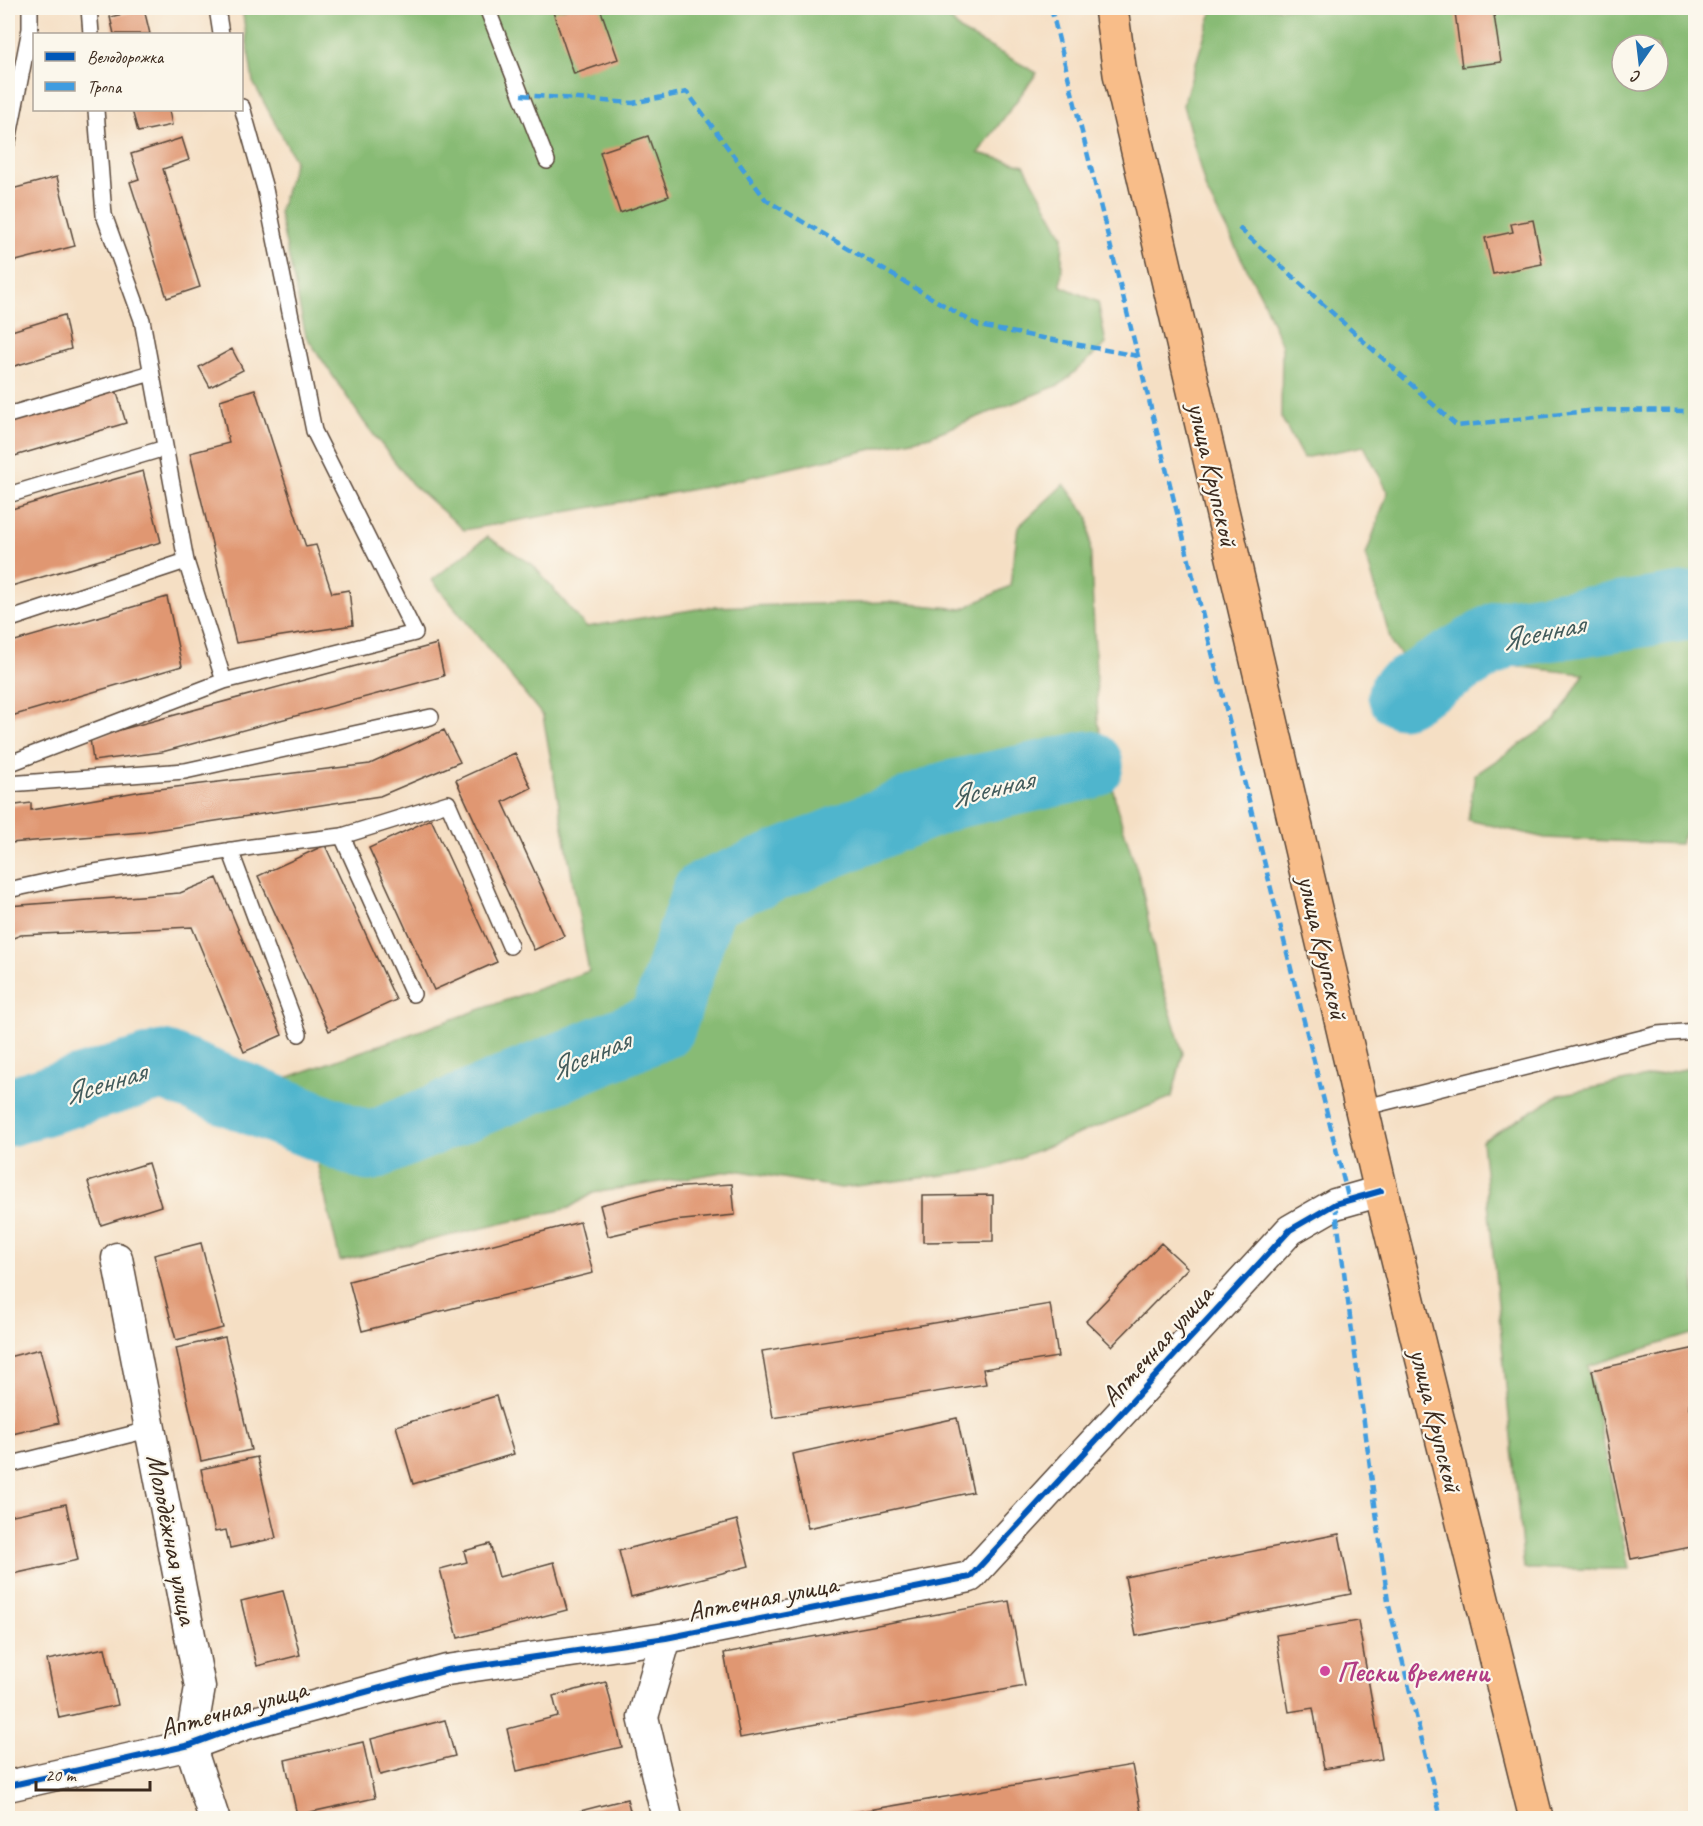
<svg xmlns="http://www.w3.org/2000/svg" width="1703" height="1826" viewBox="0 0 1703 1826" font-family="Caveat,sans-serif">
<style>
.forest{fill:#88bb75;stroke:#62724a;stroke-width:1.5;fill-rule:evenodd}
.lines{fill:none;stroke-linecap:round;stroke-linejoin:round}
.river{stroke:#4fb5cd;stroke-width:69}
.building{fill:#e09772}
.service-casing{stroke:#574537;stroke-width:18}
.minor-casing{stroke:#574537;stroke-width:33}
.primary-casing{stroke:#574537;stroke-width:36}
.service{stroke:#fff;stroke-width:15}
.minor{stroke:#fff;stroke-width:30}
.primary{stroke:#f8bd89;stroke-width:33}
.quiet{stroke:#3f9ce0;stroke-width:4.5;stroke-dasharray:9 4.5;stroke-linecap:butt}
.cycleway-casing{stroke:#fbf7ec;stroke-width:10}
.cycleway{stroke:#0057b8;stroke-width:6}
.hotel-dot{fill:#d1479c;stroke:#fbf7ec;stroke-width:2}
.labels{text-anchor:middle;stroke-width:4.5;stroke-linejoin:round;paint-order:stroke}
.street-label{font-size:28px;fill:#3b2a1e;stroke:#fbf7ec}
.hotel-label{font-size:28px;font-weight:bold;fill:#b23c85;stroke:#fbf7ec;text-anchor:start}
.water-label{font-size:30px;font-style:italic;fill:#425b5b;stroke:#fbf7ec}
</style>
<rect width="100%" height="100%" fill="#fbf7ec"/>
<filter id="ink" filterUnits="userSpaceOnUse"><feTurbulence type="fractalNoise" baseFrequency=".0167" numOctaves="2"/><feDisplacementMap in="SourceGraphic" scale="12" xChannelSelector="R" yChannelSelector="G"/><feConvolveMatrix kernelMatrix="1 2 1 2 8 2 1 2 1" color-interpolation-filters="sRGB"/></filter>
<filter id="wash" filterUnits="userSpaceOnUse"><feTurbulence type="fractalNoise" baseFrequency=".008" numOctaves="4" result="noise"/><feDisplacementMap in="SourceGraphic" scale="24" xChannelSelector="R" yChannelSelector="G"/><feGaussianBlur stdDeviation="1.35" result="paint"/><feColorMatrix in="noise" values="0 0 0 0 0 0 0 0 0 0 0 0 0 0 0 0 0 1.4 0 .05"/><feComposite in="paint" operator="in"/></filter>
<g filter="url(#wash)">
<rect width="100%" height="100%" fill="#f5dfc4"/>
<path class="forest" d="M242,8H940L961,31L1037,73L978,153L1024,165L1063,236L1061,286L1098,302L1106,344L1061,384L930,436L711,486L464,530L412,484L364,422L306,336L279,213L295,160L253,82Z
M1213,8H1695L1696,808L1680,844L1545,838L1468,820L1475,775L1556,720L1584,674L1513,666L1440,698L1392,645L1366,555L1388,492L1364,446L1303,458L1281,417L1282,346L1262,298L1206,190L1183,105ZM1622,45H1658V81H1622Z
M1064,484L1089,518L1098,720L1117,808L1141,883L1159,975L1183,1053L1172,1097L991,1169L841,1188L735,1170L593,1193L569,1208L340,1261L317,1162L204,1107L589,971L543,716L432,580L487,537L532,564L586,627L710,607L888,602L963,609L1010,586L1018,527Z
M1695,1067V1333L1588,1366L1629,1569H1524L1482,1141L1559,1095Z"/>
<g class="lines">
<path class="river" d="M1402,694L1502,634L1696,605
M8,1112L163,1065L369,1147L662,1025L705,895L950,795L1089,765"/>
</g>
<g id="blocks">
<path class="building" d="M568,8H600L618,59L574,74L553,12Z
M1493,8L1501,62L1462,67L1455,12Z
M144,9L150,34H114L110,17Z
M132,110H169L172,125L138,132Z
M648,136L669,196L620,213L600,152Z
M182,138L189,160L163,169L200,287L167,298L130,182L139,179L131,154Z
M57,177L75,246L8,263V190Z
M1533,220L1542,264L1493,274L1485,238L1513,232L1511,224Z
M64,315L71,349L8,368V332Z
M232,349L243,370L210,387L199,367Z
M115,386L126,423L8,458V418Z
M255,389L306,547L316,545L332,593L349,590L353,625L236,643L190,453L229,443L220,400Z
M143,471L161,542L8,587V510Z
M167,597L182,666L8,717V643Z
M437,644L444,676L162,752L93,761L90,738Z
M444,730L460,762L380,796L143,832L10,843V850H8V806L31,803V810L142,791L370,764Z
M515,753L531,788L503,802L564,936L534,950L456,780Z
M431,819L497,962L434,990L369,848Z
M325,845L396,1000L329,1031L258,876Z
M217,878L282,1035L244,1052L192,927L21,935L8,940V906L180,893Z
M148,1163L161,1206L101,1225L88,1182Z
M732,1184L735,1215L673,1221L608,1236L600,1205L666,1188Z
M993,1195V1241L923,1242V1196Z
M580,1222L593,1273L362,1331L349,1281Z
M201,1243L223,1328L176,1340L154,1255Z
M1161,1243L1188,1268L1112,1346L1086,1321Z
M1050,1304L1058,1357L983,1369L986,1384L773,1418L762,1351Z
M225,1337L251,1450L201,1461L176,1348Z
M1696,1348V1403L1689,1404L1696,1434V1546L1631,1559L1592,1370Z
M40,1349L59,1423L8,1435V1357Z
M496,1396L514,1454L413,1484L396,1426Z
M957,1418L973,1492L808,1528L792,1454Z
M257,1457L276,1538L230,1548L226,1530L215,1532L201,1469Z
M66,1504L78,1560L8,1575V1516Z
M737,1520L749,1566L631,1597L619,1551Z
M1339,1534L1351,1594L1136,1636L1125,1577Z
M490,1544L499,1577L554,1562L567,1610L458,1638L440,1569L467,1562L464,1551Z
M283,1591L300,1655L257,1666L241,1601Z
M1009,1601L1025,1686L740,1738L724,1653Z
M1358,1621L1382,1759L1324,1769L1313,1708L1289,1712L1276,1635Z
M105,1648L118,1705L59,1718L47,1660Z
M606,1682L622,1747L517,1771L507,1729L558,1716L553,1696Z
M445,1720L455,1756L380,1775L371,1739Z
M363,1742L375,1798L297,1815L285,1760Z
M1132,1765L1142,1818H828V1817Z
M627,1799L632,1818H582L580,1811Z"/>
</g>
</g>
<g filter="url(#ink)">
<use href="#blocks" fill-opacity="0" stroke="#574537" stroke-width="1.5"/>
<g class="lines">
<defs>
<path id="service" d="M89,8L91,34
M217,8L221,34
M487,8L547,161
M96,110L104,215L142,320L186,561L224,681
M8,141L30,29V8
M8,415L151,373
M8,495L165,448
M8,620L186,561
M8,764L224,681L415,633L314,431L265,189L242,107
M8,784L185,771L431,717
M342,836L413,994
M230,850L299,1034
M8,890L82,874L252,847L342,836L448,803L510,946
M1362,1108L1658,1034L1696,1031
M8,1465L152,1429"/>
<path id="minor" d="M117,1258L200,1687L190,1745L214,1818
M666,1638L643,1717L667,1818
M8,1786L190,1745L247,1724L447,1670L666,1638L970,1577L1290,1230L1335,1204L1381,1191"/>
<path id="primary" d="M1111,8L1120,74L1381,1191L1536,1818"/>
</defs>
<use href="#service" class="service-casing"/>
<use href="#minor" class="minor-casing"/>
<use href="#primary" class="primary-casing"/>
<use href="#service" class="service"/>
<use href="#minor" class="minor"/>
<use href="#primary" class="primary"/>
<path class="quiet" d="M1051,8L1349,1201
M521,95L633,103L687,92L766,200L979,326L1138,356
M1239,228L1457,426L1596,410L1696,411
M1335,1204L1388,1602L1441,1818"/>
<defs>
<path id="cycleway" d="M8,1786L190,1745L247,1724L447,1670L666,1638L970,1577L1290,1230L1335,1204L1381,1191"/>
</defs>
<use href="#cycleway" class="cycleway-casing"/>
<use href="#cycleway" class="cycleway"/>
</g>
</g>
<circle class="hotel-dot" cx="1325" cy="1671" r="6"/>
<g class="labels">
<g class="street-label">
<text transform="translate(1214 474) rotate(77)" y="10">улица Крупской</text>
<text transform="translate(1324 947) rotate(77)" y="10">улица Крупской</text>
<text transform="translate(1156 1345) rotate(-48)" y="10">Аптечная улица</text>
<text transform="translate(1437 1420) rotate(76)" y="10">улица Крупской</text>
<text transform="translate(173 1539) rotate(79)" y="10">Молодёжная улица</text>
<text transform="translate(762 1597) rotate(-11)" y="10">Аптечная улица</text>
<text transform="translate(233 1708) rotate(-16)" y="10">Аптечная улица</text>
</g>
<g class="hotel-label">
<text x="1337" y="1681">Пески времени</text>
</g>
<g class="water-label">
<text transform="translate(1542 632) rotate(-12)" y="10">Ясенная</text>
<text transform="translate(991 788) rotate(-13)" y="10">Ясенная</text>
<text transform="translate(589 1055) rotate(-23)" y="10">Ясенная</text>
<text transform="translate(104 1083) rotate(-17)" y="10">Ясенная</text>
</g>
</g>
<rect width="1703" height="1826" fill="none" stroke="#fbf7ec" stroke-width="30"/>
<rect x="33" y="33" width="210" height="78" fill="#fbf7ec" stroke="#aea59a" stroke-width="1.5"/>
<rect x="45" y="52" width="30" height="9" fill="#0057b8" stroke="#aea59a" stroke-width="1.5"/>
<text x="87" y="63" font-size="18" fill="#3b2a1e">Велодорожка</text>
<rect x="45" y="82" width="30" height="9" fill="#3f9ce0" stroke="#aea59a" stroke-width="1.5"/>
<text x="87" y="93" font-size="18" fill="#3b2a1e">Тропа</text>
<g transform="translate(1640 63) rotate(194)"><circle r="28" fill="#fbf7ec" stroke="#aea59a" stroke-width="1.5"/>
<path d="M0-4.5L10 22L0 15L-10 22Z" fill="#1f6fb2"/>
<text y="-9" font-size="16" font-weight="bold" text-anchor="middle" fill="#3b2a1e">С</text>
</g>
<path d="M36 1781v9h114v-9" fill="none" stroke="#3b2a1e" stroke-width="3"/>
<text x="45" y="1781" font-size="18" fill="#3b2a1e" stroke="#fbf7ec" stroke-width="4.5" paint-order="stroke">20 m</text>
</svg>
